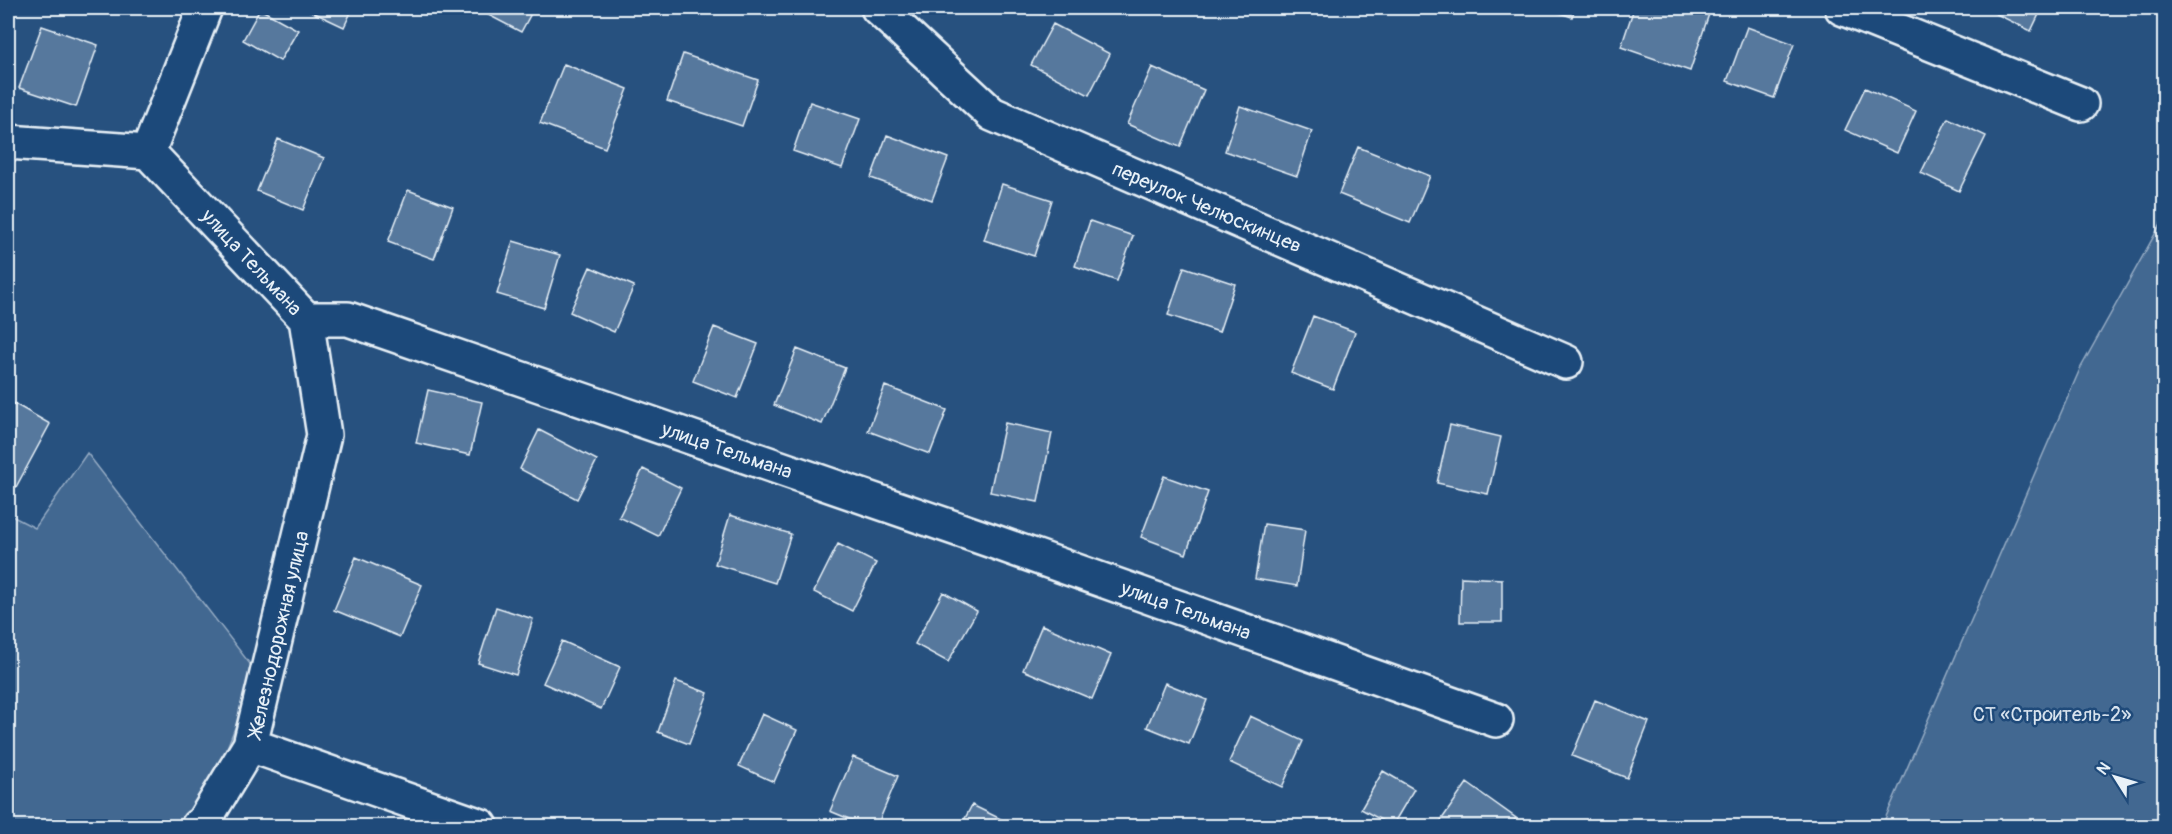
<svg xmlns="http://www.w3.org/2000/svg" width="2172" height="834" viewBox="0 0 2172 834" font-family="Pangolin,sans-serif">
<style>
.green{fill:#436891;stroke:#96acc4;stroke-width:1.5}
.building{fill:#57789d;stroke:#e8f1f8;stroke-width:1.5}
.lines{fill:none;stroke-linecap:round;stroke-linejoin:round}
.street-casing{stroke:#e8f1f8;stroke-width:38}
.street{stroke:#1f4a7a;stroke-width:33}
.labels{text-anchor:middle;stroke-width:5;stroke-linejoin:round;paint-order:stroke}
.street-label{font-size:20px;fill:#e8f1f8;stroke:#1f4a7a}
.park-label{font-size:20px;fill:#d8e3ee;stroke:#1f4a7a}
</style>
<rect width="100%" height="100%" fill="#27517f"/>
<filter id="ink" filterUnits="userSpaceOnUse"><feTurbulence type="fractalNoise" baseFrequency=".0167" numOctaves="2"/><feDisplacementMap in="SourceGraphic" scale="12" xChannelSelector="R" yChannelSelector="G"/><feConvolveMatrix kernelMatrix="1 2 1 2 8 2 1 2 1" color-interpolation-filters="sRGB"/></filter>
<g filter="url(#ink)">
<path class="green" d="M2164,218V826H1882L2080,369Z
M87,453L257,673L216,775L182,826H8V514L35,528Z"/>
<path class="building" d="M304,8H353L344,27Z
M478,8H534L521,32L477,9Z
M1545,8H1575L1572,17Z
M1634,8H1689L1709,14L1690,71L1621,47Z
M1994,8H2042L2031,31L1992,12Z
M260,9L298,30L280,61L243,40Z
M1053,24L1110,54L1089,95L1031,65Z
M42,26L98,45L76,107L19,88Z
M1747,27L1794,44L1774,98L1727,81Z
M683,54L758,80L742,126L667,101Z
M564,64L628,89L605,148L540,123Z
M1152,67L1204,90L1180,147L1127,124Z
M1865,88L1916,111L1897,153L1845,130Z
M810,102L860,119L842,168L793,151Z
M1240,106L1312,131L1297,176L1225,151Z
M1948,118L1986,136L1959,191L1921,173Z
M887,135L948,158L932,200L871,178Z
M278,139L324,158L303,210L257,191Z
M1358,147L1430,176L1410,223L1339,194Z
M1002,184L1052,200L1034,256L984,240Z
M408,190L453,207L434,259L388,242Z
M1090,221L1133,236L1117,281L1075,266Z
M513,241L560,255L544,308L497,294Z
M590,267L634,286L614,332L570,312Z
M1184,267L1235,284L1219,332L1168,315Z
M1313,316L1355,332L1333,389L1291,373Z
M714,327L758,344L737,398L693,381Z
M797,349L845,368L822,424L774,405Z
M885,386L947,410L930,454L868,431Z
M428,390L482,402L470,455L416,443Z
M8,400L50,424L16,487L8,483Z
M1005,423L1052,433L1038,502L990,492Z
M1450,425L1501,437L1488,494L1437,483Z
M539,430L597,460L577,499L520,469Z
M643,469L681,488L658,536L619,517Z
M1164,476L1208,492L1186,554L1141,537Z
M730,515L791,534L775,583L715,564Z
M1264,524L1305,530L1297,586L1255,579Z
M838,544L876,563L852,611L814,592Z
M356,557L422,585L400,637L334,610Z
M1461,577L1502,579V622H1460Z
M943,592L977,611L948,662L915,644Z
M496,607L533,619L516,675L478,663Z
M1042,625L1111,655L1092,699L1023,670Z
M562,641L620,667L601,709L543,683Z
M676,681L708,693L689,744L658,732Z
M1165,683L1207,700L1189,744L1147,727Z
M1595,700L1649,722L1627,778L1572,756Z
M762,714L797,730L774,782L739,766Z
M1250,716L1303,741L1282,787L1229,762Z
M853,757L898,776L877,826H866L830,811Z
M1383,771L1414,789L1392,826L1361,809Z
M1467,783L1516,818L1510,826H1437Z
M972,805L1005,821L1002,826H961Z"/>
<g class="lines">
<defs>
<path id="street" d="M878,8L992,114L1566,362
M1842,8L2081,104
M8,142L148,152L306,319H348L992,541L1496,720
M148,152L205,8
M250,745L481,826
M198,826L202,824L250,745L324,435L306,319"/>
</defs>
<use href="#street" class="street-casing"/>
<use href="#street" class="street"/>
</g>
</g>
<g class="labels">
<g class="street-label">
<text transform="translate(1207 207) rotate(23)" y="7">переулок Челюскинцев</text>
<text transform="translate(252 262) rotate(47)" y="7">улица Тельмана</text>
<text transform="translate(727 450) rotate(19)" y="7">улица Тельмана</text>
<text transform="translate(1186 610) rotate(20)" y="7">улица Тельмана</text>
<text transform="translate(278 634) rotate(-77)" y="7">Железнодорожная улица</text>
</g>
<g class="park-label">
<text x="2052" y="721">СТ «Строитель-2»</text>
</g>
</g>
<rect width="2172" height="834" fill="none" stroke="#1f4a7a" stroke-width="30"/>
<rect x="15" y="15" width="2142" height="804" fill="none" stroke="#e8f1f8" stroke-width="2" filter="url(#ink)"/>
<g transform="translate(2115 777) rotate(307)" stroke="#1f4a7a" stroke-width="4.5" paint-order="stroke">
<path d="M0-4.5L10 22L0 15L-10 22Z" fill="#e8f1f8"/>
<text y="-9" font-size="16" font-weight="bold" text-anchor="middle" fill="#e8f1f8">N</text>
</g>
</svg>
